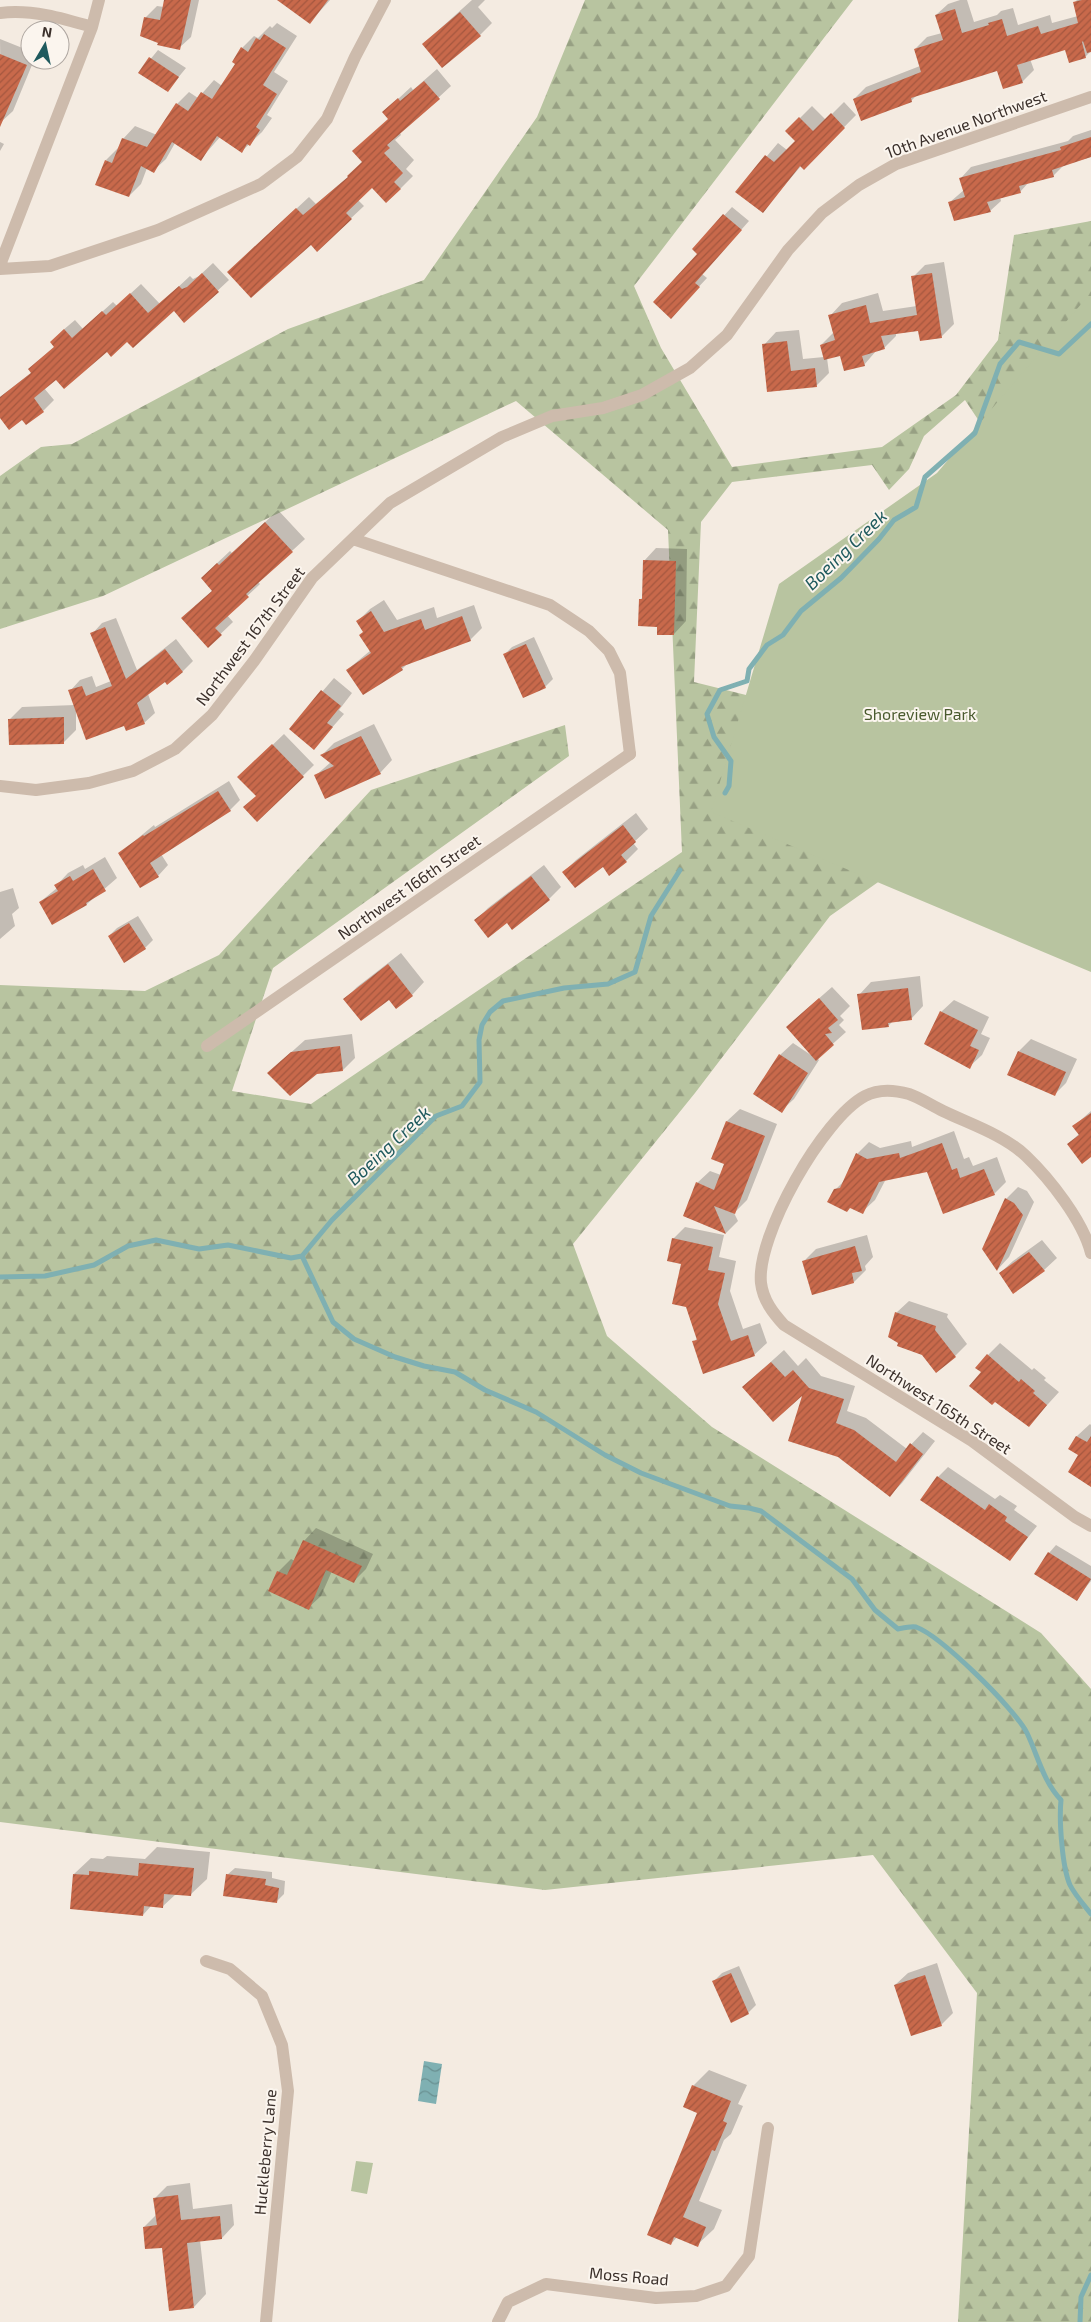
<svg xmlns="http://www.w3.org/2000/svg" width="1091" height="2322" viewBox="0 0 1091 2322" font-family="'Exo 2',sans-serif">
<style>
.forest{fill:url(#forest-firs);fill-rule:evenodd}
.park{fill:#b8c4a0}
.water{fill:url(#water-waves)}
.shadow{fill:#0003}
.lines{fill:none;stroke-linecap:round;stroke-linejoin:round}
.stream{stroke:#7fb0b2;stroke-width:5}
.building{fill:url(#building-hatch)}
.minor{stroke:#cdbbac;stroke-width:12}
.tertiary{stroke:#cdbbac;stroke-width:12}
.labels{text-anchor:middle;stroke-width:4;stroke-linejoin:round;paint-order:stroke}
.street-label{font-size:16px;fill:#3b302b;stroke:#fbf5ee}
.park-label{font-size:16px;fill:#4a5a2e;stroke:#fbf5ee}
.water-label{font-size:18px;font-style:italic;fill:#1f5a5e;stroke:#fbf5ee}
</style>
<defs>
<pattern id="forest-firs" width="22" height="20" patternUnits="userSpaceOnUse" patternTransform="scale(1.25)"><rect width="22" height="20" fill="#b8c4a0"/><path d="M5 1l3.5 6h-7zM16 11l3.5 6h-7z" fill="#97a083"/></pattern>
<pattern id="water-waves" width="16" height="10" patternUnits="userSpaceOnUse" patternTransform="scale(1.25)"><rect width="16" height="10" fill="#7fb0b2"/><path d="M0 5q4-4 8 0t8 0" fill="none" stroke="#699091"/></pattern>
<pattern id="building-hatch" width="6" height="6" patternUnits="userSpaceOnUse" patternTransform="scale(1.25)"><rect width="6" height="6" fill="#c8694b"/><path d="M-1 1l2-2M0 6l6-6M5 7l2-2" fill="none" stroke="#a4573f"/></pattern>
</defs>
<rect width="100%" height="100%" fill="#f4ebe1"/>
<path class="forest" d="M585,0H853L634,286L661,348L732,467L882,447L956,395L998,340L1014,235L1091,221V835L891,873L830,916L695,1093L573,1244L607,1336L712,1427L1041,1633L1091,1689V2322H958L977,1993L873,1855L545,1890L0,1822V985L145,991L219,955L371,790L565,725L569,756L273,968L232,1091L311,1104L682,852L668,530L516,401L103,596L0,629V476L41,447L72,444L288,329L424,280L537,117ZM965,400L981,424L757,706L746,695L694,682L701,522L732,482L872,465L889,490L909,469L924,436Z"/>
<path class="park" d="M1088,296H1091V972L711,812L779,584L937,473Z
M356,2161L373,2163L367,2194L351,2191Z"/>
<path class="water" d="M424,2061L442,2064L436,2104L418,2101Z"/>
<path class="shadow" d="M166,0H199L191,37L179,48L145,18L157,6L164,7Z
M284,0H330L310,22Z
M472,0H485L478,7L492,23L480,35L423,44Z
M960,0H967L974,22L997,15L1001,11L1013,8L1018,25L1050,15L1052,23L1078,16L1074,3L1077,0H1091V51L1085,57L1066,48L1030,59L1034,70L1022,82L998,70L918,94L912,100L862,119L854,99L866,87L920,66L915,49L927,37L942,33L936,15L948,4Z
M277,23L297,36L274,72L288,81L267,115L272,118L262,132L242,151L220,137L200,160L175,143L166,159L153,171L147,168L141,184L129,196L106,160L118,148L123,139L135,126L157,135L177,104L189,92L198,98L214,80L222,86L237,63L242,48L254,36L258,38L270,26L272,28Z
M0,39L30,51V60H34L13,111L1,122Z
M158,50L186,68L168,90L140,72Z
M437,69L451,86L400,133L401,135L395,140L414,160L406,169L413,176L401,188L386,202L372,186L358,200L364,206L317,250L311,243L241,260L309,197L316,204L349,176L363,161L389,118L384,112L411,87L413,90Z
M844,102L856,115L804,168L801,166L762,212L737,192L778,143L787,150L797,141L787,131L812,106L826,120Z
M1091,130V157L1064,165L1053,176L1029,182L1020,192L1000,197L1001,201L990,211L950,202L964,190L961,178L971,167L1068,141L1073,136Z
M0,142L4,144L0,151Z
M732,207L749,221L702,274L707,278L678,309L699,254L693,249Z
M944,262L954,324L941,337L919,329L896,333V336L884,348L876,351L864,365L840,355L827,358L829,373L816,386L768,391L764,345L776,332L799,330L803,359L824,357L821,345L833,333L830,316L842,303L878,293L883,311L917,306L913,277L925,265Z
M213,263L229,280L185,321L174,309L127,340L56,378L44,388L54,400L43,411L22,418L0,416V397L32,372L29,369L55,346L62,331L75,320L83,329L113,302L117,306L141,284L160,304L190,276L193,279L199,276Z
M278,510L305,539L258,582L260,584L227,615L233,622L208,646L195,606L213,590L214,566L230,551L232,553Z
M656,548L687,549L686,621L674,634L658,625L640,600L644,596V561Z
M384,600L397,620L434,607L437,618L474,605L482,628L470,640L409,662L402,669L347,670L371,650L365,632L358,621L370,609Z
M116,618L137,670L176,639L193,661L183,671L165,680L148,694L155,713L144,723L125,724L76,708V730L64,742L10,719L22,707L75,705L70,691L80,680L92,676L96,687L111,681L92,634L102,623Z
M534,637L553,679L545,687L524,697L504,655L512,647Z
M334,678L352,693L339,710L344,714L314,748L290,729Z
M374,724L392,760L380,773L315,776L331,762L322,755L334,743Z
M284,734L314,765L257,821V796L239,777Z
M229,781L240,800L230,810L161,854L168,865L158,876L120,853L154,825L155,827Z
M636,813L648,829L633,843L638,849L626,861L564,872L576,860Z
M105,857L117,878L87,904L40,902L57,888L56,886L68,873L83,865L85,869Z
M544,865L561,887L549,899L507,922L476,920L488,908Z
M13,888L19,908L12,914L15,926L0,939V892Z
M138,916L153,940L145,948L109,936L117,928Z
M401,953L424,982L412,995L396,1007L389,998L345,999L357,987Z
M920,976L923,1006L911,1019L893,1021L888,1026L859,995L871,982Z
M832,987L850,1006L840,1016L844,1020L839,1025L846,1032L817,1058L819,1060L794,1099L781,1111L780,1055L793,1043L811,1055L800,1015Z
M954,1000L989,1017L981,1034L990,1038L982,1055L969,1067L941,1012Z
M352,1034L355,1058L343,1070L268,1073L305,1040Z
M1031,1039L1077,1059L1066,1083L1054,1095L1019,1051Z
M740,1109L777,1124L747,1200L734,1213L738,1221L726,1233L684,1216L697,1183L710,1171L721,1175L726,1163L713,1158L727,1121Z
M1091,1111V1156L1068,1144L1079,1134L1074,1126Z
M954,1131L964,1159L969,1157L973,1166L997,1157L1006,1182L994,1194L928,1171L886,1179L875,1200L862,1212L835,1190L845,1180L857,1154L869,1142L880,1148L911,1141L912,1147Z
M1018,1187L1027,1191L1034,1202L1009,1257L998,1269L1006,1199Z
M685,1227L724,1235L719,1257L736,1261L730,1291L743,1329L760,1323L767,1343L754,1355L694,1342L698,1337L683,1263L673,1239Z
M867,1235L873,1257L865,1266L866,1270L854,1282L804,1261L816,1249Z
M1042,1240L1057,1258L1044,1270L1014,1292L1000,1273L1013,1261Z
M909,1301L948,1314L947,1317L967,1344L955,1356L896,1313Z
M1000,1343L1032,1370L1034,1368L1046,1378L1044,1380L1059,1392L1028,1426L982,1372L988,1355Z
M784,1350L798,1366L806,1358L821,1376L855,1386L847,1411L866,1418L907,1449L923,1432L935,1441L902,1483L890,1495L805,1392L756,1375Z
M1090,1424L1091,1425V1486L1080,1455L1070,1448L1077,1436Z
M948,1467L995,1499L1000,1495L1017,1506L1014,1510L1037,1526L1010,1560L938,1477Z
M316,1528L373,1554L366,1569L354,1581L332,1571L321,1596L308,1608L278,1572L291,1559L295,1561L304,1541Z
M1056,1545L1091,1566V1581L1076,1599L1049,1553Z
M157,1847L210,1852L207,1879L190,1895L176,1894L162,1907L151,1906L143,1915L74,1874L91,1858L103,1859L107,1856L145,1859Z
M235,1868L272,1872V1878L285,1881L284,1894L276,1902L227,1875Z
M937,1963L953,2013L941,2025L895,1985L908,1973Z
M739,1966L756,2005L748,2013L714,1981L722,1973Z
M709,2070L747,2085L738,2104L743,2106L731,2134L724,2140L699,2201L722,2210L714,2229L697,2245L677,2237L671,2244L699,2112L693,2086Z
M190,2183L193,2209L232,2204L234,2225L222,2238L200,2240L206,2294L194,2307L163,2246L144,2227L157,2214L155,2198L167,2186Z"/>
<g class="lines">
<path class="stream" d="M725,793L729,786L731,761L714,737L707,714L720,690L747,681L749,669L767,645L783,635L801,611L841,578L879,539L894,520L916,507L925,477L975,433L1000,364L1019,342L1059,354L1091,324
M302,1256L333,1322L354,1339L395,1357L424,1366L455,1372L485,1390L536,1412L605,1455L641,1473L730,1506L749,1508L761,1511L852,1579L875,1610L898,1629C903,1628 911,1626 916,1627C941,1636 1015,1709 1027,1733C1038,1756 1043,1781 1061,1800C1059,1820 1062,1867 1070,1885C1075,1895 1084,1905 1091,1914
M0,1277L45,1276L94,1265L128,1246L156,1240L199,1249L228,1245L291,1258L302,1256L332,1220L436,1116L462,1106L480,1082L479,1040L482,1025L490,1012L503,1001L564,988L608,984L635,972L651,916L680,870
M1080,2322L1081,2297L1091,2275"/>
</g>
<path class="building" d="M164,0H191L180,50L157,45L158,43L140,36L144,17L160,20Z
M277,0H328L310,24Z
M1082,0H1091V52L1087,53L1083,41L1082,42L1086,58L1069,63L1065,50L1017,65L1023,83L1003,89L997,71L911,98L912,102L861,121L853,99L921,72L914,49L943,40L935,15L955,9L962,33L989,25L988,23L1002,19L1007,36L1038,26L1041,34L1078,23L1073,2Z
M460,12L481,36L442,68L422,44Z
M264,34L286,48L263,85L277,94L256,127L260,130L250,146L247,144L242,153L217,136L201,161L172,142L154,173L141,166L129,197L95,185L105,160L112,163L122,138L147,147L176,103L188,111L201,92L212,99L235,64L232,62L241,47L248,52L256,38L260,40Z
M0,54L27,65L0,127Z
M149,57L179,77L168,92L138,73Z
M424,81L440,99L387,145L390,148L384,153L403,173L394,182L401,189L386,203L372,188L346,213L352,219L317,252L311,245L251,298L227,272L296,208L303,215L348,177L347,176L362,162L352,151L388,119L382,112L398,98L400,101Z
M831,113L845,128L804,170L800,166L763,213L735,192L765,155L774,162L795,141L785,131L799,117L813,131Z
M1091,137V157L1052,170L1054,177L1019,186L1021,193L987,202L991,212L954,221L948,202L965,197L959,178L1061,150L1060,147Z
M723,214L742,230L695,283L700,287L671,319L653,302L697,254L692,249Z
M202,273L219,292L184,323L174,311L133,348L127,342L111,357L107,352L64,389L56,380L34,398L44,412L26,425L22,420L9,430L0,418V397L31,373L28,369L54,347L50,342L64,329L72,338L102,311L106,315L130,293L148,313L179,286L182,289L187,287Z
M932,273L942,338L920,341L918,331L881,336L885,349L862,356L865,366L844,371L840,356L824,360L820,345L835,340L828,315L866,305L870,323L917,315L911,276Z
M787,341L791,371L815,368L817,387L767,392L762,344Z
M265,522L293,552L246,594L249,597L215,628L222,635L208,648L181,618L212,591L201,578L217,563L219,565Z
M643,560L676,561L674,635H657V627L638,626L639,599H642Z
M371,611L384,632L421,619L425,630L462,616L471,641L401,667L403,670L363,695L346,670L371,653L359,635L363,632L356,621Z
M105,627L126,679L165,649L183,672L167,685L165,682L137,703L145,724L126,731L124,726L86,740L68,690L82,686L86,696L112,686L90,633Z
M526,644L546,688L523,698L503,654Z
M321,690L341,706L327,723L333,727L314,750L289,729Z
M64,717V744L9,745L8,719Z
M361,736L381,774L325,799L314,775L334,766L320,755Z
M272,744L304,777L257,822L243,807L256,796L237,777Z
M218,791L231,811L150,863L159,877L140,888L118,853L143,835L144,836Z
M623,825L636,842L621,855L627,862L609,876L603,867L575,888L562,872Z
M93,869L106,891L86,903L87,905L52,925L39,902L58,891L54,885L70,876L73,881Z
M531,876L550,900L512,930L507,923L488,938L474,920Z
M129,923L146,949L124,963L108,936Z
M388,964L413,996L396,1009L389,1000L361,1021L343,999Z
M908,988L912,1020L888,1023L889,1027L862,1030L857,994Z
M819,998L838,1020L828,1028L832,1033L825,1034L834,1045L816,1061L786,1027Z
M940,1011L978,1030L970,1046L979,1050L970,1069L924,1044Z
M340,1046L343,1071L317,1074L290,1096L267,1073L291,1052Z
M1018,1051L1066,1072L1055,1096L1007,1075Z
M779,1054L808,1073L782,1113L753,1094Z
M1091,1113V1157L1082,1164L1067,1144L1079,1135L1072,1126Z
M726,1121L765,1136L735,1214L714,1206L726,1234L683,1216L696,1182L714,1190L724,1164L711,1159Z
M942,1143L952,1170L957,1168L960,1178L984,1169L995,1195L943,1214L927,1172L879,1182L863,1214L850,1208L847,1212L827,1202L834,1189L840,1188L856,1153L867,1159L899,1153L900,1158Z
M1005,1198L1014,1203L1023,1215L997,1271L982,1249Z
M672,1238L713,1247L708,1270L725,1273L718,1304L731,1341L748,1335L755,1356L703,1374L692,1341L697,1340L686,1307L672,1304L681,1264L667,1261Z
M855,1246L862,1271L852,1273L854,1283L812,1295L802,1261Z
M1029,1252L1045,1271L1013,1294L999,1273Z
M895,1312L936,1326L935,1330L956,1357L936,1373L922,1355L897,1346L898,1343L888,1337Z
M987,1354L1019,1382L1021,1379L1035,1391L1033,1393L1047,1405L1029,1427L995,1402L992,1405L969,1386L981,1372L975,1368Z
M771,1362L785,1377L793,1370L809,1388L844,1399L836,1423L854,1430L896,1462L910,1443L923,1454L890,1497L838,1457L788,1441L802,1396L773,1422L742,1387Z
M1076,1436L1087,1442L1091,1436V1487L1068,1472L1078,1455L1068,1449Z
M937,1476L985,1510L989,1504L1007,1517L1005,1521L1028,1537L1010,1561L920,1500Z
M303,1540L362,1566L354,1583L326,1570L309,1610L268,1591L277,1571L287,1575Z
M1048,1552L1091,1579L1077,1601L1034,1574Z
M139,1863L194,1868L191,1896L164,1894L163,1908L144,1906L143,1916L70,1909L73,1874L89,1875V1871L138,1876Z
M226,1874L266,1879L265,1885L279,1888L277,1903L223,1896Z
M731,1973L749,2014L731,2023L712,1981Z
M925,1975L942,2026L911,2036L894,1985Z
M692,2085L731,2101L723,2121L727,2123L715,2151L712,2150L683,2217L706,2227L698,2247L674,2237L671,2245L647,2235L697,2113L683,2107Z
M178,2195L181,2220L220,2216L222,2239L187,2243L194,2308L169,2311L162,2248L145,2249L143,2227L157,2225L153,2198Z"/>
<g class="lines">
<path class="minor" d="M0,13C31,9 62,18 92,27
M0,265L92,27L99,0
M0,269L50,266L158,230L261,184L297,157L327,119L355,57L385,0
M207,1046L630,754
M1091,1253C1083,1221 1050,1179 1026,1156C1004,1135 970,1124 943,1111C932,1106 921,1098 909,1094C895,1090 878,1089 865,1096C823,1118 756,1236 761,1283C763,1300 773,1313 784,1325L972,1441L1075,1517L1091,1526
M206,1961L230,1969L262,1996L282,2045L288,2091L266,2322
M498,2322L508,2302L546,2284L656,2298L696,2296L726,2286L749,2256L768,2128"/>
<path class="tertiary" d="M353,539L550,605L589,631L609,651L620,673L630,754
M0,786L36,790L89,783L133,771L175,749L212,715L254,661L312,578L390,503L502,437L552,416L603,408L642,395L690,368L727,335L788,250L822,213L859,185L896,164L1091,97"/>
</g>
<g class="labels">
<g class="street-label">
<text transform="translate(966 124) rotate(-20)" y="6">10th Avenue Northwest</text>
<text transform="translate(250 636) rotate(-53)" y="6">Northwest 167th Street</text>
<text transform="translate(409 887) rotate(-35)" y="6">Northwest 166th Street</text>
<text transform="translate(939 1404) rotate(33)" y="6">Northwest 165th Street</text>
<text transform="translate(265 2152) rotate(-85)" y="6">Huckleberry Lane</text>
<text transform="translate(629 2276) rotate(5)" y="6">Moss Road</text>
</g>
<g class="park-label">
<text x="920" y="720">Shoreview Park</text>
</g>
<g class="water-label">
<text transform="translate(846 550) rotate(-44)" y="6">Boeing Creek</text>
<text transform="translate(389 1146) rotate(-43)" y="6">Boeing Creek</text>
</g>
</g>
<g transform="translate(45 45) rotate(9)"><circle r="24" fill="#fbf5ee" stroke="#aea6a0"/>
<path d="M0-4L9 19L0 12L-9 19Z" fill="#1f5a5e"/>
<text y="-8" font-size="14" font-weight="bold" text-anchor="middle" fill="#3b302b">N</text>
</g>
</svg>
